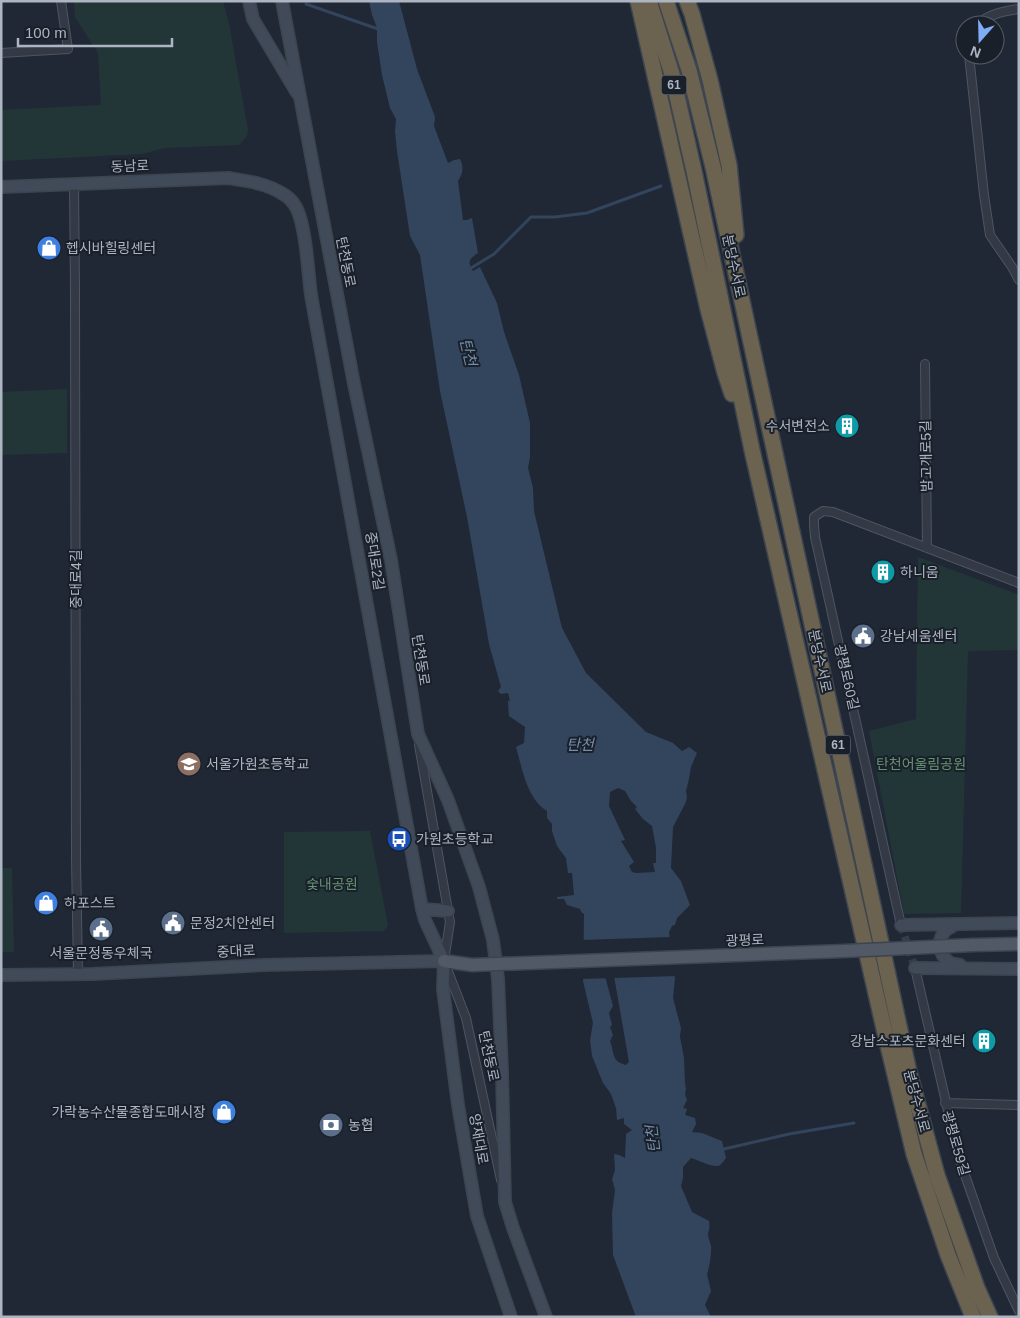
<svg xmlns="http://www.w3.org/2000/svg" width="1020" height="1318" viewBox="0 0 1020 1318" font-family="Helvetica,'Noto Sans KR',sans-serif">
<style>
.green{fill:#223638}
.water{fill:#33445d;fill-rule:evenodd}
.pier{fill:#202835}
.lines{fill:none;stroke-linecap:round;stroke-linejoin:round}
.stream{stroke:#33445d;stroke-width:3}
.street-tunnel{stroke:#353d4a;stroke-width:8;stroke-dasharray:8 4;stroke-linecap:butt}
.street-casing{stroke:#4d5561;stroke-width:10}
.secondary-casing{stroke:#3c4450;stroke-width:14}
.primary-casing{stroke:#3c4450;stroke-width:15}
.highway-casing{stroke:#3d4550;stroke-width:18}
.street{stroke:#333a46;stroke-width:8}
.secondary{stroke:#414a59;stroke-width:11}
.primary{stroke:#515966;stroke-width:12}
.highway{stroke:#6c6250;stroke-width:15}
.primary-bridge-casing{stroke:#3c4450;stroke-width:15;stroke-linecap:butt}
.primary-bridge{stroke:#515966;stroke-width:12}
.labels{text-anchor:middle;stroke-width:4;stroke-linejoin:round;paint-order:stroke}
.shield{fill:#19202a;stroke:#818895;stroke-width:1}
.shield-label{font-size:12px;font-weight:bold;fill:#adb5c3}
.street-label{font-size:14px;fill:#adb5c3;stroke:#19202a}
.poi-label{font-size:14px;fill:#adb5c3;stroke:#19202a;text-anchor:start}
.park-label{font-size:14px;fill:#659371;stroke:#19202a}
.water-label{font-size:15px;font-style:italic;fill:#758cab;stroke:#19202a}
</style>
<rect width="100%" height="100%" fill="#202835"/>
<path class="green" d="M74,1H223L229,24L248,130L247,136L239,145L165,148L142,154L1,161V110L101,105L98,53L75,17Z
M67,389V453L1,455V392Z
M918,557L1019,595V650L968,651L961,913L904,914L869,731L916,719Z
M370,831L388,925L384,931L284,933V832Z
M1,868H12L14,952H1Z"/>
<path class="water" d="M369,1H399L417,69L435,117L434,126L448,163L454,160L460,159C464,167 463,174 458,181L463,220H467L472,218L478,253C469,259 467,261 473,271L480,267L497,303L504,332L519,375L530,423V457L528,468L533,488L534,511L562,628L586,673L646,732L673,743L682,751L689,747L697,753L691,767L689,779L686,791L687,798L685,804L673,827L671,868L681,881L690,905L677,918L675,925L672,926L669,932L675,978L673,998L681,1028L680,1037L684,1058L685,1083L686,1089L685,1094L687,1100L683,1108L687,1109L685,1115L695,1118L696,1124L692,1132L702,1133L722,1141L726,1158C725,1159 722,1164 720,1165C715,1169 698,1160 691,1158L683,1167V1178L681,1186L692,1212L709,1221C710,1227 709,1229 708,1234C708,1238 710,1242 711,1246C712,1251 709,1270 707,1274L711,1291L705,1305L710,1315L709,1317H636L613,1255L612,1213L615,1190L612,1179L615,1170L614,1154L619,1155L625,1158L626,1134L632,1130L624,1124V1118L617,1120L616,1108L611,1094L603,1083L592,1056L590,1040L593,1023L583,981L584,914L582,913L580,909L567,905L564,899H557V897L574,895L572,873H568L566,858L557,846L552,831V824L547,818V811C527,799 522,768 516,747L524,743L525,727L509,716L508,701H510L508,693L501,694L498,691L501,687L489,644L467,517L440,391L420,255L410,236L397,151L395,131L396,119L390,108L382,75L377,42V28L372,15ZM618,788L625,791L631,801L637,807L635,809L643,819L652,826L656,848V863H653L655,872L636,873L632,872L629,866L634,862L621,841L625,840L609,806L610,792ZM605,976H614L629,1062L626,1065C611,1061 615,1054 610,1041L613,1035L610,1027L612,1025L609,1013L613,1006Z"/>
<path class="pier" d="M672,937L677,976L581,979V940Z"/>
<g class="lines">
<path class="stream" d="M306,4L381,30
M471,268L494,254L531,217H555L587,213L661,186
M724,1149L789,1134L854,1123"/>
<path class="street-tunnel" d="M901,925L915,968"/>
<defs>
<path id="street" d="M978,25C987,14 1005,11 1019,9
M1,53L68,49L61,1
M969,55L984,195L990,235L1012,267L1019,280
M74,183L75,289L76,858L78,974
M925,364L927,548
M419,745L450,922L444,961L466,1018L501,1180
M901,925L815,537L814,525V517L823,511L833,512L1019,583
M915,968L959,1158L994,1258L1019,1311
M945,1103L1019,1105"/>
<path id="secondary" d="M249,1L253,19L297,93
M282,1L354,384L391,560L418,734L448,800L479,887L493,940L498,979L502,1072L505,1202L513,1228L546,1317
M1,187L228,178C247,181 266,183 283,194C287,196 292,201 294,204C306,220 308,274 311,295L422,909L425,920L444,961L443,989L458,1105L477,1216L511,1317
M422,909L448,911
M957,924C953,926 949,928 946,930C937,939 938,954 949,962C951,964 957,964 960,965
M901,925L1019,923
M915,968L1019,969
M1,975L93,974L264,965L444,961"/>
<path id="primary" d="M973,945L1019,944
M444,961L472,965"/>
<path id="highway" d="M638,1L708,309L725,373L732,394
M649,1L672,74L694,171L752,450L885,1033L914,1154L948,1255L973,1317
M666,1L689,70L713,167L909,1072L937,1175L977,1288L990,1317
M687,1L692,14L710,80L729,165L736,235"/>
</defs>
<use href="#street" class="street-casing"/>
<use href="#secondary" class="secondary-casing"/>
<use href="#primary" class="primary-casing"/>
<use href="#highway" class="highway-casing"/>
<use href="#street" class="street"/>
<use href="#secondary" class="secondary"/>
<use href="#primary" class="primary"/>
<use href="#highway" class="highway"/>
<defs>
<path id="primary-bridge" d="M472,965L844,951L973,945"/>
</defs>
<use href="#primary-bridge" class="primary-bridge-casing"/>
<use href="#primary-bridge" class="primary-bridge"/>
</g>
<defs>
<symbol id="shop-disc" viewBox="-11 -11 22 22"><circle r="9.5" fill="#3f7fe0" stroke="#19202a"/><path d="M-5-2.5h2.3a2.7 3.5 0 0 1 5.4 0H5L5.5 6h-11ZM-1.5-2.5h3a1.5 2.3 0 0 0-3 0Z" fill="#fff"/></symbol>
<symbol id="building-disc" viewBox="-11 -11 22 22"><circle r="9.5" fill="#0f9aa8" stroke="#19202a"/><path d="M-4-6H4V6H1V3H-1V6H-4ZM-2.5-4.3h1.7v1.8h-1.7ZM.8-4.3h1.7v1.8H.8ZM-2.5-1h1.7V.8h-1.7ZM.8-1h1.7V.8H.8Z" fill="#fff"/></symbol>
<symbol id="civic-disc" viewBox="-11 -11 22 22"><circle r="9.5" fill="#5c6f8a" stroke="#19202a"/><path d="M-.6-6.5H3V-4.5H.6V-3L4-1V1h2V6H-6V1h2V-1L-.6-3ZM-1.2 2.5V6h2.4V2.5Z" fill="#fff"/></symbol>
<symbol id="school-disc" viewBox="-11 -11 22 22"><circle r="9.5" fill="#8d6e63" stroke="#19202a"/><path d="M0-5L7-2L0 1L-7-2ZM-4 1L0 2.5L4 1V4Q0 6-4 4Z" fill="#fff"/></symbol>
<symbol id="bus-disc" viewBox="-11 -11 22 22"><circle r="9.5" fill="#1a4fb4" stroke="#19202a"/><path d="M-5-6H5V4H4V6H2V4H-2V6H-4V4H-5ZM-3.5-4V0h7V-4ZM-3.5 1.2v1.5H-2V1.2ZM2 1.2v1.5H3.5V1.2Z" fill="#fff"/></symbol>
<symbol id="bank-disc" viewBox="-11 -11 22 22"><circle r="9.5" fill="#5c6f8a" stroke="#19202a"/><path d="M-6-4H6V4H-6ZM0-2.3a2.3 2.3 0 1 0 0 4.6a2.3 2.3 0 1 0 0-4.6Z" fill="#fff"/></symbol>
</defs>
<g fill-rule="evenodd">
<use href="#shop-disc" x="35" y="234" width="28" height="28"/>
<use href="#building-disc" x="833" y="412" width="28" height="28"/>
<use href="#building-disc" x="869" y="558" width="28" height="28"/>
<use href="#civic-disc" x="849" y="622" width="28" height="28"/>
<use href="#school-disc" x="175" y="750" width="28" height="28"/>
<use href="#bus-disc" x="385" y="825" width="28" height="28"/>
<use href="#shop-disc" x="32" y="889" width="28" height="28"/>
<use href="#civic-disc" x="159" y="909" width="28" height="28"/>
<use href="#civic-disc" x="87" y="915" width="28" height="28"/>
<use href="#building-disc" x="970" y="1027" width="28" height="28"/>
<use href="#shop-disc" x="210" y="1098" width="28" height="28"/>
<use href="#bank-disc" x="317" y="1111" width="28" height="28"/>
</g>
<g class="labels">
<g class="shield">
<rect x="661.5" y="75.5" width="25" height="19" rx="4"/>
<rect x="825.5" y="735.5" width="25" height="19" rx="4"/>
</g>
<g class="shield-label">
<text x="674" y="89">61</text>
<text x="838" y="749">61</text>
</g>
<g class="street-label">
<text transform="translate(130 166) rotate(-2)" y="5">동남로</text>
<text transform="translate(346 262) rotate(79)" y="5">탄천동로</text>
<text transform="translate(734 266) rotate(78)" y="5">분당수서로</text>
<text transform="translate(926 456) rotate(-91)" y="5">밤고개로5길</text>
<text transform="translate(375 561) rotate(81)" y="5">중대로2길</text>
<text transform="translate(76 579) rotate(-90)" y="5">중대로4길</text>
<text transform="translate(421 660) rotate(81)" y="5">탄천동로</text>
<text transform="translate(820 661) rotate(78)" y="5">분당수서로</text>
<text transform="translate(847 677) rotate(77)" y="5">광평로60길</text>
<text transform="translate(745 940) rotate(-2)" y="5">광평로</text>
<text transform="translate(236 951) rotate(-3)" y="5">중대로</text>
<text transform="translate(489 1056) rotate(78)" y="5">탄천동로</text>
<text transform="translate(917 1101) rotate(75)" y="5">분당수서로</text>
<text transform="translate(479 1139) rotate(80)" y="5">양재대로</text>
<text transform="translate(956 1143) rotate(74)" y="5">광평로59길</text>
</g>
<g class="poi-label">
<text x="66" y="253">헵시바힐링센터</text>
<text x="830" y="431" text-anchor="end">수서변전소</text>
<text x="900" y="577">하니움</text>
<text x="880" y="641">강남세움센터</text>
<text x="206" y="769">서울가원초등학교</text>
<text x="416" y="844">가원초등학교</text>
<text x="64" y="908">하포스트</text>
<text x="190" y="928">문정2치안센터</text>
<text x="101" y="958" text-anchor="middle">서울문정동우체국</text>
<text x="966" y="1046" text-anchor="end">강남스포츠문화센터</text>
<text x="206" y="1117" text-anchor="end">가락농수산물종합도매시장</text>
<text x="348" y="1130">농협</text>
</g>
<g class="park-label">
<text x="921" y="769">탄천어울림공원</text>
<text x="332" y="889">숯내공원</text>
</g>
<g class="water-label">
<text transform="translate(468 352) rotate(77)" y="5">탄천</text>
<text x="580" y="750">탄천</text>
<text transform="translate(653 1139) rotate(-97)" y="5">탄천</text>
</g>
</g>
<rect width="1020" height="1318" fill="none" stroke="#adb5c3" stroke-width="5"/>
<g transform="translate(980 40) rotate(200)"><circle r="24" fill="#19202a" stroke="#545c67"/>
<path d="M0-4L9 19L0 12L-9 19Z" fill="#80abf5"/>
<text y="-8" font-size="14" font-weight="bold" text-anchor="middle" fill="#adb5c3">N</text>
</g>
<path d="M18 38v8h154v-8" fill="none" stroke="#adb5c3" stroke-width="2.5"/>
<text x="25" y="38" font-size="15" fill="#adb5c3" stroke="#19202a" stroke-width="4" paint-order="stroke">100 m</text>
</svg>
